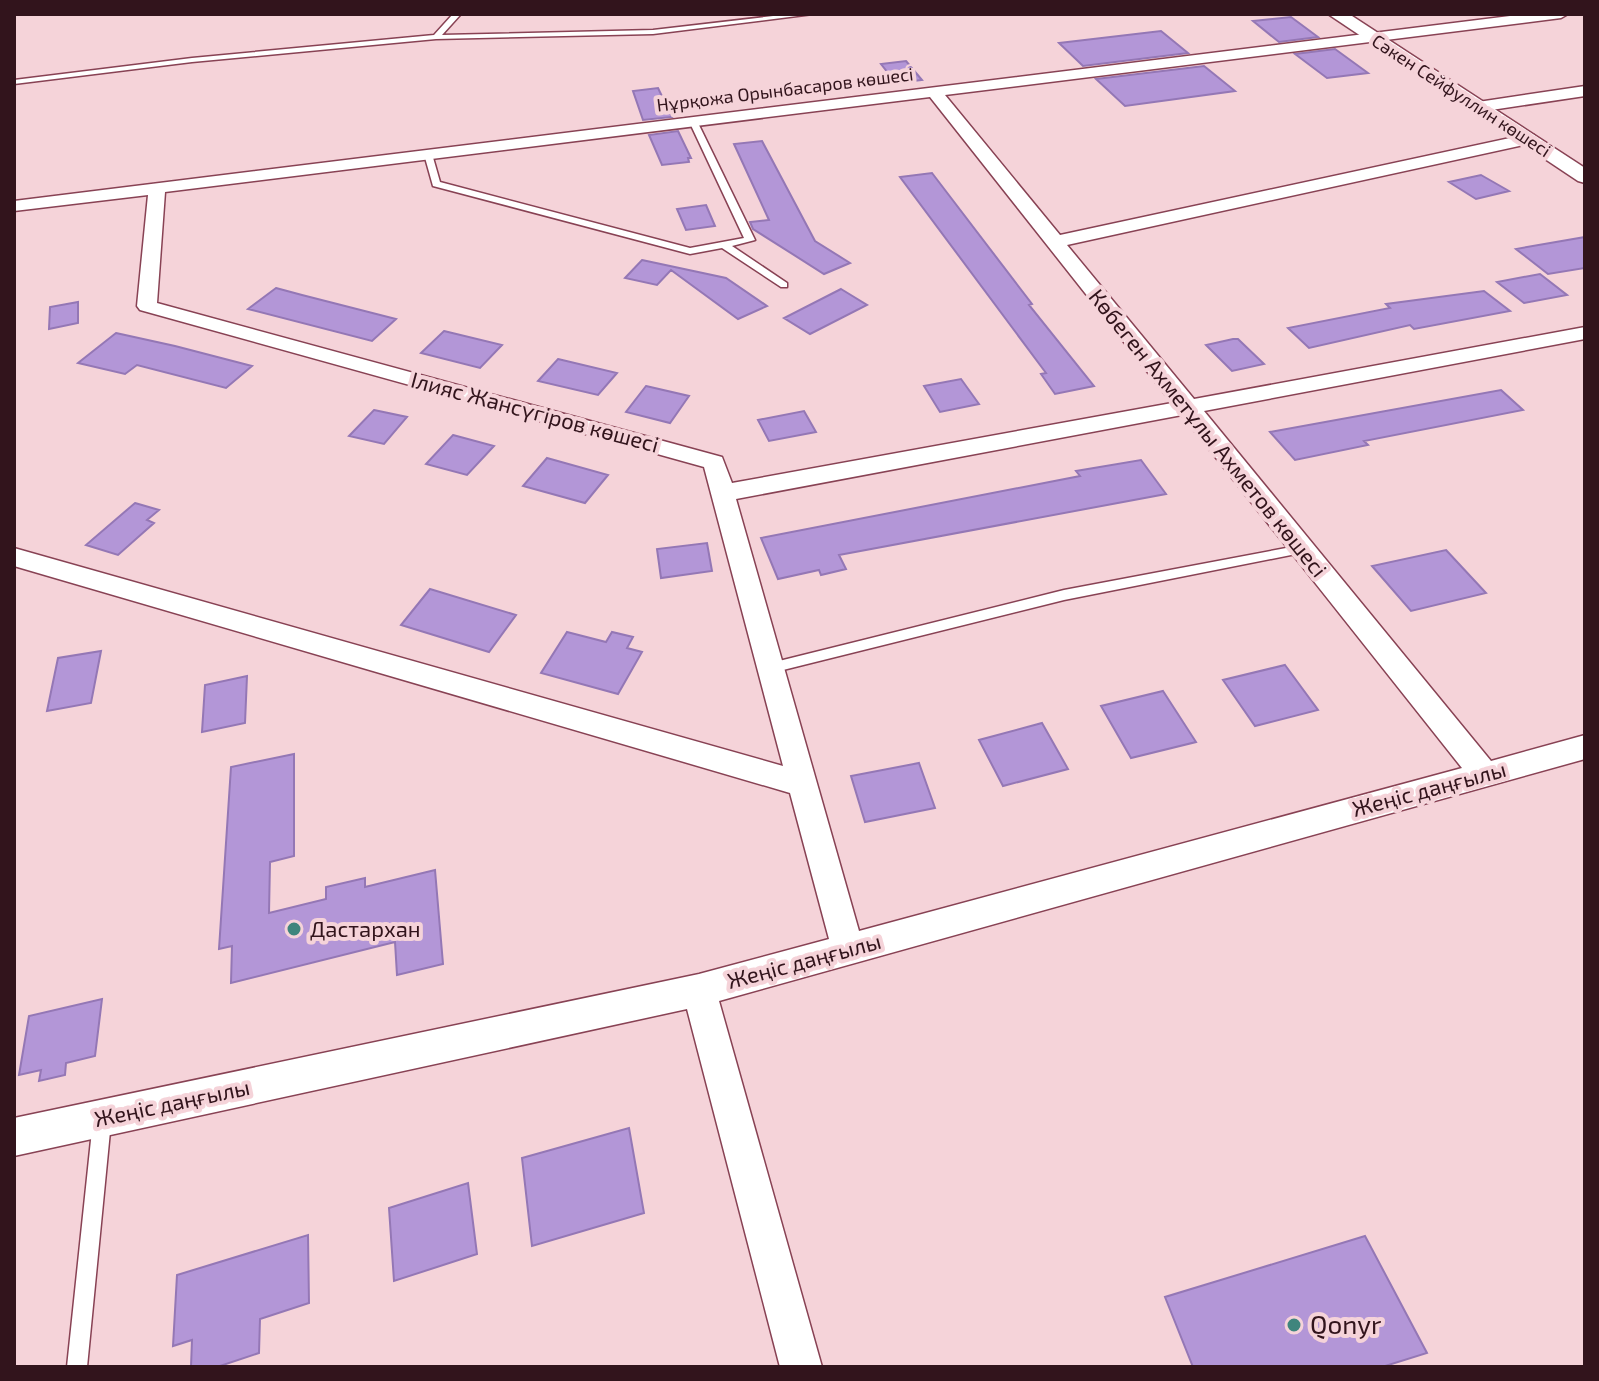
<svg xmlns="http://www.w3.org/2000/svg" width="1599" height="1381" viewBox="0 0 1599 1381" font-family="'Exo 2',sans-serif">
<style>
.building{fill:#b396d7;stroke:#9477b5;stroke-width:2}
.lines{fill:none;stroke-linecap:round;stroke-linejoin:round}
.service-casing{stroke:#884254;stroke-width:3}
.minor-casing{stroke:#884254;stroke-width:3}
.tertiary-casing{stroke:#884254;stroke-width:3}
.service{fill:#fff;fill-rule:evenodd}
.minor{fill:#fff;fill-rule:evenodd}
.tertiary{fill:#fff;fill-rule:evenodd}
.poi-dot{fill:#3f857d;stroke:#f5d3d9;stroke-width:3}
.labels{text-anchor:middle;stroke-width:8;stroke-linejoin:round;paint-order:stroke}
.far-street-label{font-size:18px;fill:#32141c;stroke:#f5d3d9}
.street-label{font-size:22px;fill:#32141c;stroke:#f5d3d9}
.poi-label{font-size:22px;fill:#32141c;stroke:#f5d3d9;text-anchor:start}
.near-poi-label{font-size:26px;fill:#32141c;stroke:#f5d3d9;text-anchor:start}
</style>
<rect width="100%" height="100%" fill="#f5d3d9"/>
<path class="building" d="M1291,17L1318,37L1279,42L1253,21Z
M1161,31L1188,53L1083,66L1059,43Z
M1335,49L1368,73L1327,78L1295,54Z
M906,61L922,80L896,83L881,64Z
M1204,66L1235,91L1125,106L1096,79Z
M658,88L672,117L643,120L633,91Z
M678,131L691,158H688L689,162L662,165L649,135Z
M762,141L815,241L850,263L824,274L753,229L750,222L769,220L734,144Z
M932,173L1032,304L1029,305L1094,386L1055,394L1041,374L1046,373L900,177Z
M1481,175L1509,191L1476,199L1449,182Z
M706,205L715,226L686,230L677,209Z
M1585,237V268L1548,274L1516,249Z
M642,260L726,278L767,306L738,319L671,270L657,285L625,278Z
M1540,274L1567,295L1524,303L1497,282Z
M276,288L302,295L396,319L372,341L248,309Z
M841,289L867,305L810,334L784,318Z
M1484,291L1510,311L1414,329L1410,325L1309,348L1288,328L1390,308L1386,304Z
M78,302V323L49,329L50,307Z
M444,331L502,345L480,368L421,353Z
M116,333L175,346L252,366L226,388L137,365L125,374L78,363Z
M1233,339H1238L1264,364L1232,371L1206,345Z
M558,359L617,373L598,395L538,381Z
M961,379L979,404L940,412L924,386Z
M646,386L689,396L670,423L626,412Z
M1501,390L1523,410L1364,441L1368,445L1295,460L1270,432Z
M374,410L407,417L384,444L349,436Z
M804,411L816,432L769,441L758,420Z
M453,435L494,446L467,475L426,464Z
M547,458L608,475L585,503L523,486Z
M1141,460L1166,494L839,555L846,569L821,575L819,570L778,579L761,538L1080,476L1076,471Z
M135,503L159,510L147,520L154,523L118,555L86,545Z
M707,543L712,571L661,578L657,549Z
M1446,550L1486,593L1411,611L1372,566Z
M430,589L516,615L489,652L401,625Z
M567,632L606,642L612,632L633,637L627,648L642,652L618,694L541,673Z
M101,651L91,703L47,711L58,658Z
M1285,665L1318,710L1255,726L1223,680Z
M247,676L245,723L202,732L205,685Z
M1163,691L1196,742L1131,758L1101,706Z
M1042,723L1068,769L1003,786L979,740Z
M294,754V856L270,862L269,913L326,899V887L365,878V887L435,870L443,964L397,975L395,942L231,983L232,946L219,949L231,767Z
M919,763L935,808L865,822L851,776Z
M102,999L95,1056L66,1063L65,1075L39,1081L41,1070L19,1075L29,1016Z
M629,1128L644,1213L532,1246L522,1158Z
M468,1183L477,1254L394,1281L389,1208Z
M308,1235L309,1303L260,1319L259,1353L217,1367H191L192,1340L173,1346L177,1275Z
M1365,1236L1427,1353L1382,1367H1193L1165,1297Z"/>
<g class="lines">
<defs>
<path id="service" d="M453,14H461L442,35L653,30L791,14H813L653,34L436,39L192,62L14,84V80L192,58L434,35Z
M693,119L697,121L755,240L732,246L787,283V287H781L722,248L690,254L433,186L424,154L428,151L432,154L440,182L690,248L744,238L689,121Z
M1302,545L1308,549L1306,552L1064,600L771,673L764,668L771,663L1064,590Z
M102,1112L109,1114L111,1121L87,1367H67L93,1121L95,1114Z"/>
<path id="minor" d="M1527,14H1568L1561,18L945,95L1060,235L1528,134L1534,135L1536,139L1534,143L1528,144L1067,245L1194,399L1585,327V339L1204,411L1491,761L1585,735V759L719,1001L822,1367H780L687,1009L14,1156V1118L699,974L829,939L790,793L14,566V548L783,766L704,467L140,310L137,306L148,195L14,211V201ZM930,97L1172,403L732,483L722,457L157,303L165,192ZM1182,415L1462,768L859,931L736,499Z
M1585,86V96L1478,112L1470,107L1478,102Z"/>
<path id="tertiary" d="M1328,14H1349L1585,168V183L1578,181Z"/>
</defs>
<use href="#service" class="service-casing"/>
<use href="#minor" class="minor-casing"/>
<use href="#tertiary" class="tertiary-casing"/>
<use href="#service" class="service"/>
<use href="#minor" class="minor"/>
<use href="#tertiary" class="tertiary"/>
</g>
<g class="poi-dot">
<circle cx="294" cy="929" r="8"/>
<circle cx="1294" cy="1325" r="8"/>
</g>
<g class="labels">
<g class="far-street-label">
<text transform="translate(785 90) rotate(-7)" y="6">Нұрқожа Орынбасаров көшесі</text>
<text transform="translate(1461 96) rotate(33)" y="6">Сәкен Сейфуллин көшесі</text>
</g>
<g class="street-label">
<text transform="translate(535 412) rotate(15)" y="8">Ілияс Жансүгіров көшесі</text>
<text transform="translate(1208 433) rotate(51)" y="8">Көбеген Ахметұлы Ахметов көшесі</text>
<text transform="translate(1429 789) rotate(-15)" y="8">Жеңіс даңғылы</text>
<text transform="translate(804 961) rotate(-15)" y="8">Жеңіс даңғылы</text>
<text transform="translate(172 1103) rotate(-12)" y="8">Жеңіс даңғылы</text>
</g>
<g class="poi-label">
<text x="310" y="937">Дастархан</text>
</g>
<g class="near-poi-label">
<text x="1310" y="1334">Qonyr</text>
</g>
</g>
<rect width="1599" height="1381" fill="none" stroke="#32141c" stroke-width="32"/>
</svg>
